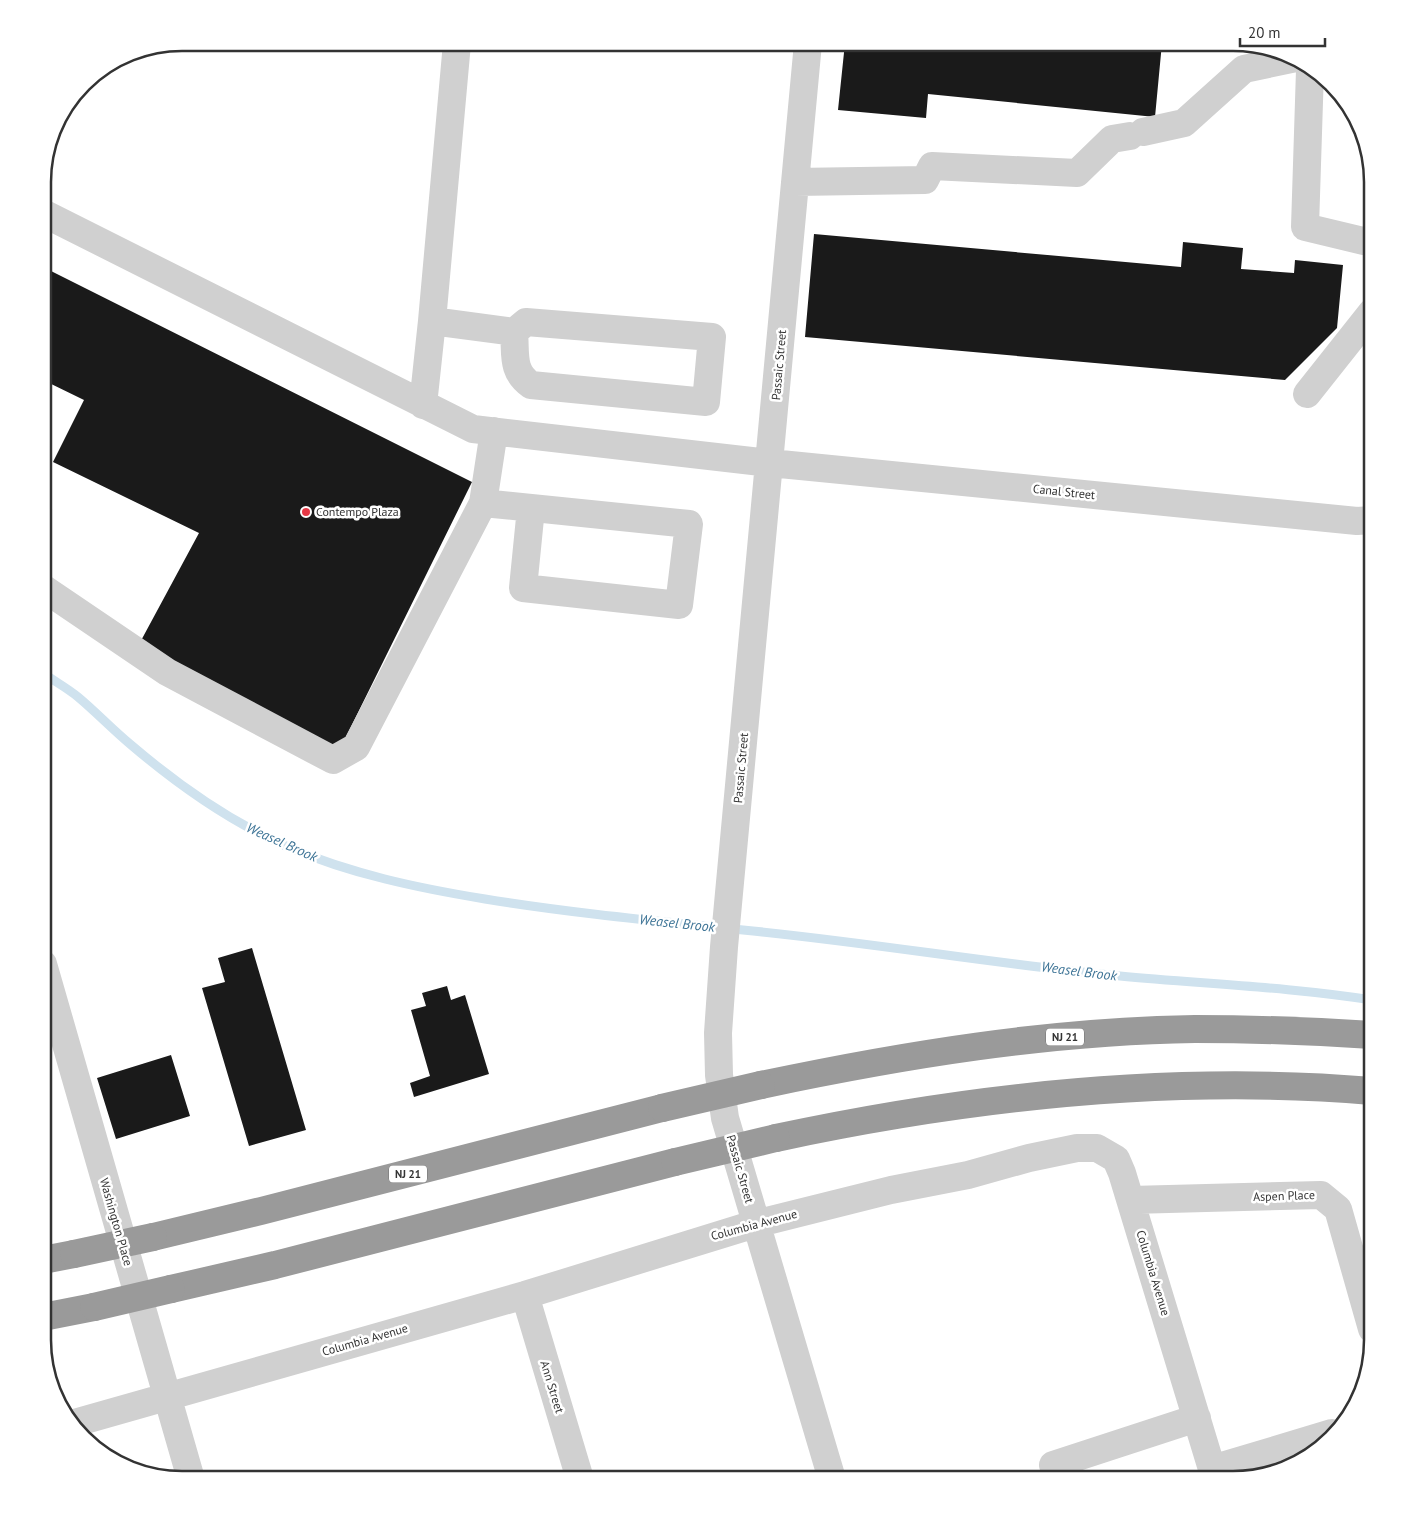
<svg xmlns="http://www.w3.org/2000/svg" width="1415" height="1522" viewBox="0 0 1415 1522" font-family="'PT Sans',sans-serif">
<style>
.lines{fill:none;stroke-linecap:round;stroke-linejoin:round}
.stream{stroke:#cfe2ee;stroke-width:9}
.building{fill:#1a1a1a}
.minor{stroke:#d0d0d0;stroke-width:28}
.highway{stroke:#9a9a9a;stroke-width:28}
.highway-bridge{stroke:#9a9a9a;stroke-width:28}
.poi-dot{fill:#e63946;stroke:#fff;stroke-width:2}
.labels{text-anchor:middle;stroke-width:5;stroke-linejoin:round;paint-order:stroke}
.shield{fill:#fff;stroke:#707070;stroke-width:1}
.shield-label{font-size:11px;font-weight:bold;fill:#333}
.street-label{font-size:12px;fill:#333;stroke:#fff}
.poi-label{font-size:12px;fill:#333;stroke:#fff;text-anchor:start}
.water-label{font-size:14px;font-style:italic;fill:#3f7597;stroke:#fff}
.rim{fill:none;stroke:#333;stroke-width:2.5}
</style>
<rect width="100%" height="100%" fill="#fff"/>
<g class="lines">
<path class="stream" d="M43,673C54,681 67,688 78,697C96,712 112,729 130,744C178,785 230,822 288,847C351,874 418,888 485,899C571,913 657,921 743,930C869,942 994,964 1120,976C1205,984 1289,987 1372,1000"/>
</g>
<path class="building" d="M845,43H1162L1155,117L928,94L926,118L838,110Z
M814,234L1181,267L1183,242L1243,248L1241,269L1294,273L1295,260L1343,265L1337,328L1285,380L805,337Z
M43,267L472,482L340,749L137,648L199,533L53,462L84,400L43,380Z
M252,948L306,1130L249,1146L202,988L225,982L218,958Z
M447,986L451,1000L465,995L489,1074L414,1097L410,1083L430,1076L411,1010L426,1006L422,993Z
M171,1055L190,1116L116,1139L97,1078Z"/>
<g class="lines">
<path class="minor" d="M808,43L724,947L718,1033L719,1075L725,1118L832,1479
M1310,70L1305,227L1372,243
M1143,132L1184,123L1244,69L1296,58
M795,182L925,180L932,166L1077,173L1112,139L1130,136
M43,213L473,429L770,463L1357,521L1372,520
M432,321L457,43
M1307,394L1372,312
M423,405L432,321L514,332L526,322L712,337L706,402L531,385C511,371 516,354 514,332
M483,503L689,524L679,605L523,588L531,508
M43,588L167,672L333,760L356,747L483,503L494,431
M43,964L191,1479
M1131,1200L1321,1195L1338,1209L1372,1329
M525,1295L580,1479
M71,1424L525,1295L755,1224L891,1190L968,1175L1029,1158L1077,1148H1097L1116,1159L1122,1173L1215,1479
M1053,1465L1197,1418
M1212,1469L1332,1433"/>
<path class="highway" d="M761,1085C903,1055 1050,1031 1195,1029C1254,1029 1313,1031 1372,1035
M776,1138C972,1096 1172,1074 1372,1091
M153,1237L261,1211L662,1108
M43,1260L74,1254
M171,1289L275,1265L675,1162
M43,1317L94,1307"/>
<path class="highway-bridge" d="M662,1108L761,1085
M675,1162L776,1138
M74,1254L153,1237
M94,1307L171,1289"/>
</g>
<circle class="poi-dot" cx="306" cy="512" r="5"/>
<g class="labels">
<g class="shield">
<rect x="1046" y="1028.5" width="38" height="17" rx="4"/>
<rect x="389" y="1165.5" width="38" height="17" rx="4"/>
</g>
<g class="shield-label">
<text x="1065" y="1041">NJ 21</text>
<text x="408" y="1178">NJ 21</text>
</g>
<g class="street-label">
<text transform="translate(779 365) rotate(-85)" y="4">Passaic Street</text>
<text transform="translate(1064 492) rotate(6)" y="4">Canal Street</text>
<text transform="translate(741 768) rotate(-85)" y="4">Passaic Street</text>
<text transform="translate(740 1169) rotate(74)" y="4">Passaic Street</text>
<text transform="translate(1284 1196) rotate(-2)" y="4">Aspen Place</text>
<text transform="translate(116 1222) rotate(74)" y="4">Washington Place</text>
<text transform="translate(754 1225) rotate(-15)" y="4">Columbia Avenue</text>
<text transform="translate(1153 1273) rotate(73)" y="4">Columbia Avenue</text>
<text transform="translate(365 1340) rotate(-16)" y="4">Columbia Avenue</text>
<text transform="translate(552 1387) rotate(73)" y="4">Ann Street</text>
</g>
<g class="poi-label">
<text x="316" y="516">Contempo Plaza</text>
</g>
<g class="water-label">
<text transform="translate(282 842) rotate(24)" y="5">Weasel Brook</text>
<text transform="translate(677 923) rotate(6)" y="5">Weasel Brook</text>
<text transform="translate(1079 971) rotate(7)" y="5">Weasel Brook</text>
</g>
</g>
<path d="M0 0H1415V1522H0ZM182 51H1233A131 131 0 0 1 1364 182V1340A131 131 0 0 1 1233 1471H182A131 131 0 0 1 51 1340V182A131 131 0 0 1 182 51Z" fill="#fff" fill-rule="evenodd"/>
<path class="rim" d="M182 51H1233A131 131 0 0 1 1364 182V1340A131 131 0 0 1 1233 1471H182A131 131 0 0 1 51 1340V182A131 131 0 0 1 182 51Z"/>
<path d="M1240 38v8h85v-8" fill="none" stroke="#333333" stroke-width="2.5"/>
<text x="1248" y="38" font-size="15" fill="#333333" stroke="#ffffff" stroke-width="4" paint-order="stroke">20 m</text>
</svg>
